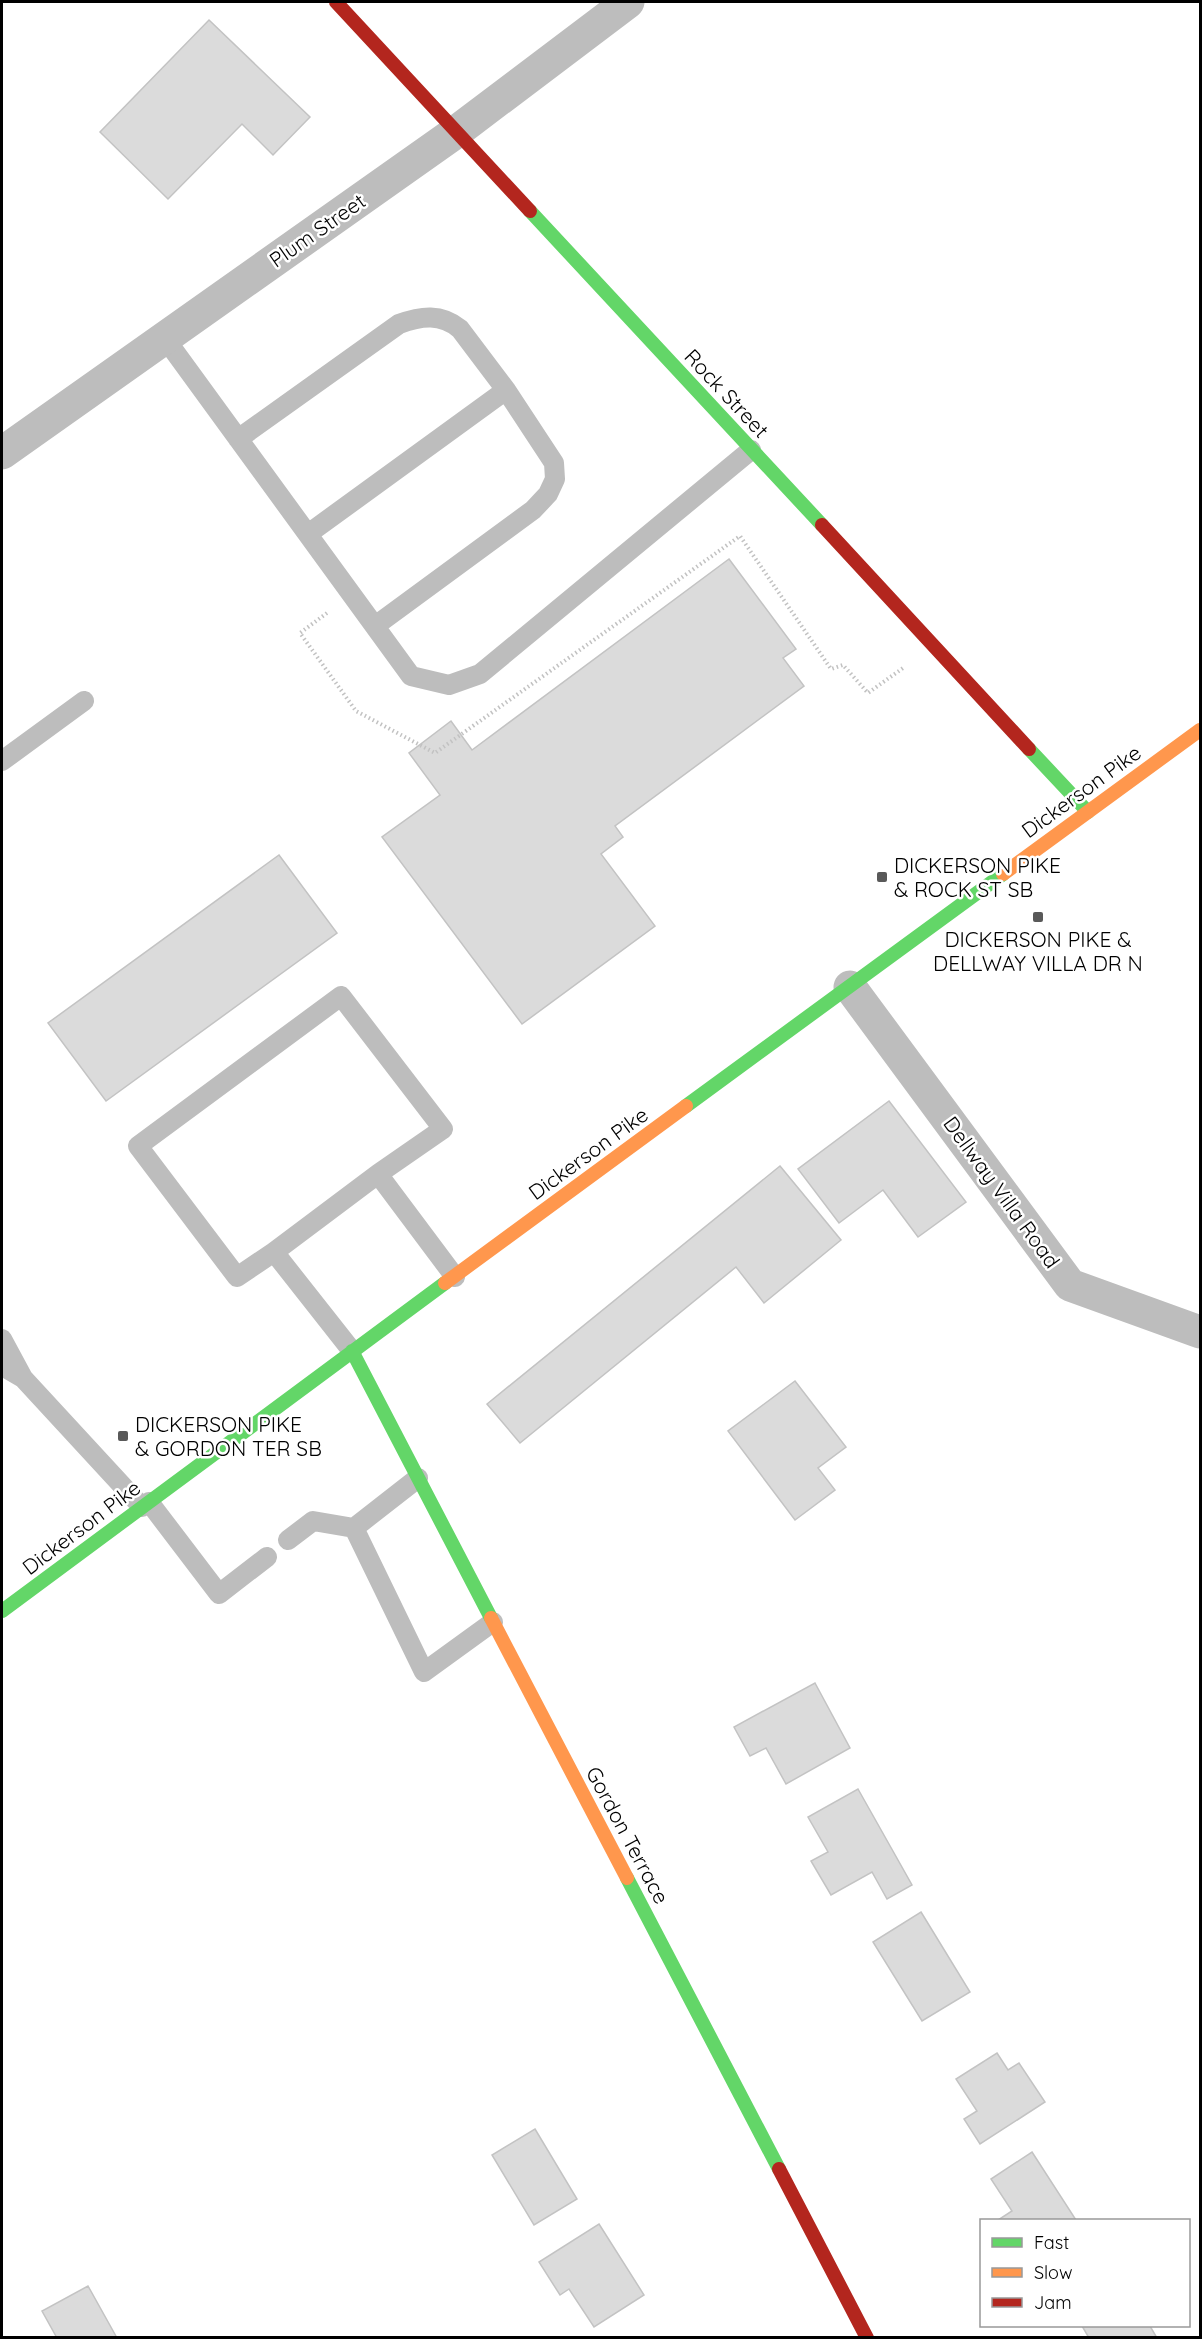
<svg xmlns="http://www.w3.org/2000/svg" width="1202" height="2339" viewBox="0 0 1202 2339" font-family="Quicksand,sans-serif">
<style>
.building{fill:#dbdbdb;stroke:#c3c3c3;stroke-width:1.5}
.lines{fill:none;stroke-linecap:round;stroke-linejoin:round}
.path{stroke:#c2c2c2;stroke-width:4;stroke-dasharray:1.5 3;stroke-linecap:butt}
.lane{stroke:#bdbdbd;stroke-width:20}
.street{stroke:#bdbdbd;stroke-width:33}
.fast{stroke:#63d668;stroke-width:14}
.slow{stroke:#ff974d;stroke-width:14}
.jam{stroke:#b3261e;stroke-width:14}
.poi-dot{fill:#595959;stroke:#fff;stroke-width:2}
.labels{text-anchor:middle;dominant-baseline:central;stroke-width:5;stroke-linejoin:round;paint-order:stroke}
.street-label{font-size:21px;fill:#000;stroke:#fff}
.poi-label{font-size:21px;fill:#000;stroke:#fff;text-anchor:start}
</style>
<rect width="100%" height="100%" fill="#fff"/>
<!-- building -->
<path class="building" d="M209,20l101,97 -37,38 -31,-31 -74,75 -68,-67z
M729,559l67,90 -13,9 21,28 -189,140 8,11 -22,17 54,72 -133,98 -140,-187 58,-42 -31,-42 42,-32 21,29z
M279,855l58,78 -231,168 -58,-78z
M889,1101l77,101 -48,35 -35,-47 -44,33 -41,-54z
M780,1166l61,74 -77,63 -28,-36 -216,176 -33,-39z
M795,1381l51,66 -28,21 17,22 -40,30 -67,-89z
M815,1683l35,65 -64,36 -20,-36 -16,8 -16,-29z
M858,1789l54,96 -25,14 -15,-27 -41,23 -20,-34 17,-9 -20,-35z
M921,1912l49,80 -48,29 -49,-79z
M997,2053l11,17 11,-7 26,39 -65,42 -16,-25 13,-8 -21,-32z
M535,2129l42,70 -43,26 -42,-70z
M1032,2152l44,68h-78l14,-9 -21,-32z
M599,2224l45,71 -50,32 -25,-38 -9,6 -21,-33z
M88,2286l29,52h-60l-15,-27z
M1082,2326h68l7,12h-68z"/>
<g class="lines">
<!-- path -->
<path class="path" d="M327,613l-27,20 56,78 79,42 305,-217 91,133 12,-4 25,28 35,-25"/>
<!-- lane -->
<path class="lane" d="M164,337l247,339 38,9 31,-11 271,-224
M238,439l161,-115c22,-8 42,-11 61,5l46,61 48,73 1,16 -7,15 -15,16 -158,116
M308,534l198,-144
M2,761l82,-60
M274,1252l-37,25 -99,-131 203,-150 102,133 -65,45
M2,1339l21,39
M352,1351l-78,-99 104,-78 77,103
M2,1366l21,12 119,129
M418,1478l-64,50 70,144 69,-50
M149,1502l70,92 48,-37
M288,1540l25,-19 41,7"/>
<!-- street -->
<path class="street" d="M2,453l454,-321 172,-130
M850,987l220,298 130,47"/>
<!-- fast -->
<path class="fast" d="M530,211l292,314
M1029,749l59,63
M686,1106l317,-232
M352,1351l139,267
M2,1611l443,-328
M627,1878l152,291"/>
<!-- slow -->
<path class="slow" d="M1003,874l197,-144
M445,1283l241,-177
M491,1618l136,260"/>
<!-- jam -->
<path class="jam" d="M336,2l194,209
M822,525l207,224
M779,2169l88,169"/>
</g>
<!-- markers -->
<g class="poi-dot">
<rect x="876" y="871" width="12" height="12" rx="3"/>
<rect x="1032" y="911" width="12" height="12" rx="3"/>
<rect x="117" y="1430" width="12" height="12" rx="3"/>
</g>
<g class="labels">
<!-- street labels -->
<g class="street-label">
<text transform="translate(317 230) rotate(-35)">Plum Street</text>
<text transform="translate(727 393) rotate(47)">Rock Street</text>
<text transform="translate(1081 791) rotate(-36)">Dickerson Pike</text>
<text transform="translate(588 1153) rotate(-36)">Dickerson Pike</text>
<text transform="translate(1002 1192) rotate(54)">Dellway Villa Road</text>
<text transform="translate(81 1527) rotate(-37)">Dickerson Pike</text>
<text transform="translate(628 1835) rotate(62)">Gordon Terrace</text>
</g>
<!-- poi labels -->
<g class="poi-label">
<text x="894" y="865">DICKERSON PIKE<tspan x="894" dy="24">&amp; ROCK ST SB</tspan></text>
<text x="1038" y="939" text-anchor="middle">DICKERSON PIKE &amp;<tspan x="1038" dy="24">DELLWAY VILLA DR N</tspan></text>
<text x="135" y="1424">DICKERSON PIKE<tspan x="135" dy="24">&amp; GORDON TER SB</tspan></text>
</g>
</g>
<!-- border -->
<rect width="1202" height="2339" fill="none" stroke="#000000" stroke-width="6"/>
<!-- legend -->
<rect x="980" y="2219" width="210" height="108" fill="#ffffff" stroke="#999999" stroke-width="1.5"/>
<rect x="992" y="2238" width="30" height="9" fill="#63d668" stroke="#999999" stroke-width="1.5"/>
<text x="1034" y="2249" font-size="18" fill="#000000">Fast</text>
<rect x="992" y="2268" width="30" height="9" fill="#ff974d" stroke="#999999" stroke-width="1.5"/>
<text x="1034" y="2279" font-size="18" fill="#000000">Slow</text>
<rect x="992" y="2298" width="30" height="9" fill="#b3261e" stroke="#999999" stroke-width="1.5"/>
<text x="1034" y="2309" font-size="18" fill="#000000">Jam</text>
</svg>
